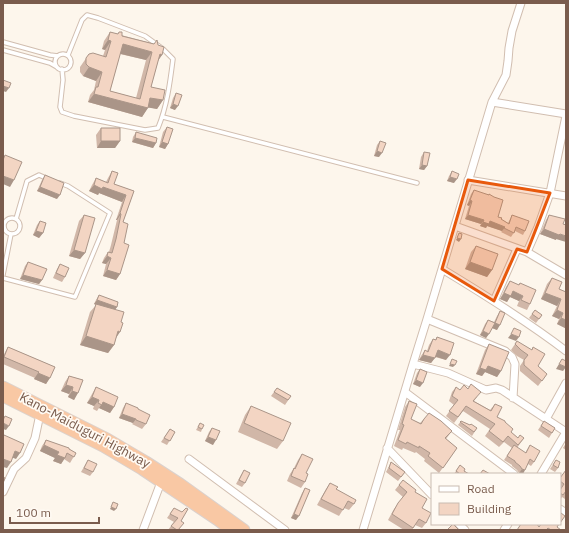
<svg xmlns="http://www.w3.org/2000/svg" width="569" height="533" viewBox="0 0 569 533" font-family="'IBM Plex Sans',sans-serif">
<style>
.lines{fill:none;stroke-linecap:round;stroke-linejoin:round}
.service-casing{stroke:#d1beb0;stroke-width:5.5}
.minor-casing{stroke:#d1beb0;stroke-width:9}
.trunk-casing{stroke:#dad1cd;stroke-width:13}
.service{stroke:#fff;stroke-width:3.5}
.minor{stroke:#fff;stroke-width:7}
.trunk{stroke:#f9c8a4;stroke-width:11}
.wall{fill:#d1b7a8;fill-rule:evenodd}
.shaded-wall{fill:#aa9588}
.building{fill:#f3d5c3;stroke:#aa9588;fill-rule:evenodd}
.marked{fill:#e8590c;fill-opacity:0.2;stroke:#e8590c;stroke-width:3;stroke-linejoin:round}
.labels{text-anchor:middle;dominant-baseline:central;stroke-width:3.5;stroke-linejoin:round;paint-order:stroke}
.street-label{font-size:13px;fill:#7a5c4d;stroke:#fffaf3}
</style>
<rect width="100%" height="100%" fill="#fdf6ec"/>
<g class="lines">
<defs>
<path id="service" d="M3,42l47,13 8,1
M3,50l47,13 7,4
M55 62a8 8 0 1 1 16 0a8 8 0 1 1-16 0Z
M62,69l1,11 -3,27 2,5 12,4 71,14 13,-2c9,-22 12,-45 15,-69l-10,-10 -18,-13 -47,-18 -11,-3 -5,5 -14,35
M163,117l254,66
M4 226a8 8 0 1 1 16 0a8 8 0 1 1-16 0Z
M16,219l11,-38 12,-6 7,3
M3,275l8,-41
M3,278l72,19 35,-84 -42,-27 -8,-3"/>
<path id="minor" d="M492,102l74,12
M468,180l98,16
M455,226l72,26 39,23
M527,252l11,-25 12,-34 16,-77
M442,269c43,26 85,52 124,82
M494,301l23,-52
M427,319l78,32 7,6 3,7 -2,34
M413,364l35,9 38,17 10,-2 6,2 64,42
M405,392l109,82
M546,419l20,-36
M387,448l45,47
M189,459l96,71
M541,474l25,-42
M3,492l11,-23 12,-11 9,-20 5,-24
M560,509l6,4
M459,524l6,6
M143,530l18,-48
M363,530l50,-166 14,-45 65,-217 14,-27 2,-14 1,-13 3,-17 9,-28
M504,530l4,-6"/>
<path id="trunk" d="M3,387l104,52 39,23 34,22 64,46
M3,396l100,50 39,23 76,51 13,10"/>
</defs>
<!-- service casing -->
<use href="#service" class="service-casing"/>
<!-- minor casing -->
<use href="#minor" class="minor-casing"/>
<!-- trunk casing -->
<use href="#trunk" class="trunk-casing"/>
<!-- service -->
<use href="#service" class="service"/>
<!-- minor -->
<use href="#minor" class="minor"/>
<!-- trunk -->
<use href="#trunk" class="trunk"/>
</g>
<!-- wall -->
<path class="wall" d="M110,32l48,13 4,10 -4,6 -7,26 12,13 -6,9 -9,-2 -6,10 -54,-15 2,-7 4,-5 2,-9 -13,-5 -3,-4v-5l9,-13 14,2 2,-6 -3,-1 2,-8zM120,54l26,6 -10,38 -26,-7z
M176,93l-1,17 -5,-2 3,-10z
M167,127l1,17 -3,5 -6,-2 4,-15z
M101,128l19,13 -5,7h-18l-1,-13z
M136,132l20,11 -3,5 -21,-6 1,-5z
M380,141l-1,16 -5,-1 3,-11z
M424,152l3,14 -3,4 -5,-1 2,-12z
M112,171l2,13 20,7 -11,31 1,21 -4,31 -4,6 -13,-4 3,-12 -4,-1 2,-5 4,-6h1l2,-7 6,-25h-1l6,-18 -23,-9 -1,2 -9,-4 3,-6 4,-7 10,4 2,-4z
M452,171l2,12 -7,-2 2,-5z
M45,175l12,24 -20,-8 5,-11z
M474,190l24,27 3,2 7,4 4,-8 13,16 -2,4 -8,-4 -4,6 -10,-5 1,-1 -15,-5 -1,2 -6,-2 1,-2 -16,-5 4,-13 -2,-1 4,-11z
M84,215l1,38 -5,6 -11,-3 10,-35z
M549,215l14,9 -7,16 -16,-6 6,-14z
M40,221l3,12 -4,5 -6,-3 4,-10z
M476,246l16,24 -5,7 -22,-8 6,-17z
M28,262l14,18 -3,4 -19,-5 5,-13z
M60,264l5,13 -3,5 -9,-4 4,-9z
M552,278l7,11 7,3v34l-1,2 -8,-4 2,-5 -7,-3 5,-10 -16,-7 6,-15z
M510,281l9,4 1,-2 10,21 -3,6 -10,-4 2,-5 -9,-4 -3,5 -7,-3 6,-12z
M99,295l18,12 -2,3 1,29 -2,6 -6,8 -28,-8 10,-33 6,-7 -2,-1 2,-4z
M535,310l7,5 -6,8 -7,-5z
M500,311l-3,19 -5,-2 -6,10 -6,-3 5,-11 3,-4 6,2 3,-6z
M437,337l9,23 -11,-3 -4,6 -12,-3 2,-4 4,-6 2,1 2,-6 4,-6 2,1z
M517,341l21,25 9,8 -9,12 -18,-15v-5l4,-6 -7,-4 -6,-6z
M489,344l12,27 -4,6 -12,-5 -3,4 -6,-2 9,-24z
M8,347l47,20 -9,17 -12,-5 1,-1 -32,-14v-8z
M420,369v18l-7,-3 4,-11z
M69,376l14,4 -9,20 -6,-3 1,-3 -8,-3 4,-9z
M96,387l18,20 -4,6 -11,-5 -2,3 -4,-2 1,-3 -7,-3 5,-9z
M456,387l4,3 17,7 -3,4 16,9 5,-6 2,13 8,5 6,10 7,6h6l-7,10 8,5 5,-8 4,17 -3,4 -3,-2 -9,9 -2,-3 -5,-4v-1l-8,-5 8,-12 -8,-6 -5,5 -14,-11 5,-7 -27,-18 -9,12 -8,-7 8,-11 -5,-4 3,-9z
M277,388l14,8 -6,9 -14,-9z
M409,401l2,18 9,4 4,-4 28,12 -6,8 11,9 -18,25 -15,-12 1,-2 -9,-7 -1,1 -12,-5 -1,2 -8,-4 6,-16h-2l7,-23z
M126,403l12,6 8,15 -4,5 -10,-5 1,-1 -14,-5 4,-10z
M251,406l32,35 -6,8 -39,-17 7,-17z
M461,421l16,7 -5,8 -14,-11z
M544,421l11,7 -6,10 -11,-8z
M200,423l2,6 -1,3 -5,-2z
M212,428l1,17 -8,-4 4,-9z
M170,429l5,3 -8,13 -6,-3z
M46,440l23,9 7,4 -6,10 -6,-4 -3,5 -8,-3 2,-3 -15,-7 2,-5z
M566,443v7l-3,-2z
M302,454l3,28 -4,6 -14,-7 3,-7 4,-6 4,-8z
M88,460l5,12 -3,4 -9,-4z
M556,460l2,8 -3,4 -5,-3z
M391,462l14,10 -7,9 -12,-9z
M460,465l4,6 5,3h-15z
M244,470l1,13 -3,4 -6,-3 5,-9z
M566,470v27l-1,2 -3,-2 -2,3v-22z
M330,483l6,6 18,15 -5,6 -5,-2 -5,8 -22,-11 9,-16z
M399,485l16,7 7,16 4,15 -4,5 -7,-3 -3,5h-8l-16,-10 6,-11 9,-12 -8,-7z
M305,488l-9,32 -5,-2 11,-25z
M174,508l7,13 -2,9h-11l6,-8 -7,-4z"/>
<!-- shaded-wall -->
<path class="shaded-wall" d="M108,40l3,1 -6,9 -3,-1z
M123,44l29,8 -6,8 -29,-7z
M160,54l2,1 -6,8z
M89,67l13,5 -6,9 -13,-5z
M3,86l6,2 -3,4 -3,-1z
M94,94l54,14 -6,9 -54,-15z
M150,98l13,2 -6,9 -12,-2z
M173,104l5,2 -3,4 -5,-2z
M135,138l21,5 -3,5 -21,-6z
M101,141h19l-5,7h-18z
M162,142l6,2 -3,5 -6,-2z
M377,151l5,2 -3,4 -5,-1z
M422,165l5,1 -3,4 -5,-1z
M3,176l11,4 -4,7 -7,-3z
M450,177l7,2 -3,4 -7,-2z
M94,185l9,2 23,8 -4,7 -23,-9 -1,2 -9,-4z
M40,187l20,8 -3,4 -20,-8z
M470,200l2,1 -3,5 -2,-1z
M120,213l1,1 -4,6h-1z
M468,215l16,5 -3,4 -16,-5z
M490,221l15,6 -3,4 -15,-5 -1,2 -6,-2 3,-4z
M544,229l22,7v6l-10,-3v1l-16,-6z
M36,231l7,2 -4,5 -6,-3z
M457,238l4,1 -2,3 -3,-2z
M74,250l11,3 -5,6 -11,-3z
M107,256l4,2 -5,6 -4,-1z
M470,262l22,8 -5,7 -22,-8z
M107,270l13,4 -4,6 -13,-4z
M23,275l19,5 -3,4 -19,-5z
M513,291l10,5 -4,5 -9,-4 -3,5 -7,-3 4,-6z
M545,293l16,6 -4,7 -16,-7z
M97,300l20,7 -3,4 -20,-7z
M557,310l6,3 -4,6 -7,-3z
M561,318l5,2v6l-1,2 -8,-4z
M495,323l5,2 -3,5 -5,-2z
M118,331l2,1 -6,9z
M483,331l6,3 -3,4 -6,-3z
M511,334l8,3 -3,4 -8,-3z
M86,336l28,9 -6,8 -28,-8z
M438,350l12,5 -4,5 -12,-4z
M423,355l12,3 -4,5 -12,-3z
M450,364l5,1 -2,2 -4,-1z
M559,364l7,3 -3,4 -7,-2z
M488,366l13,5 -4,6 -12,-5 -3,4 -6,-2 4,-6z
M38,373l12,5 -4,6 -12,-5z
M416,380l7,3 -3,4 -7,-3z
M66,385l7,2 -4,7 -8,-3z
M72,391l6,2 -4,7 -6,-3z
M92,397l7,3 -5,6 -7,-3z
M103,402l11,5 -4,6 -11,-5z
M122,414l14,5 -3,4 -14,-5z
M3,423l6,3 -3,4 -3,-1z
M208,437l8,3 -3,5 -8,-4z
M44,445l15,7 -4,6 -15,-7z
M15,451l5,2 -4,6 -5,-2z
M57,455l8,3 -4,6 -8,-3z
M3,459l8,3 -4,6 -4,-1z
M522,469l3,1 -2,4 -4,-1z
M111,507l5,2 -2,2 -4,-2z
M294,514l5,2 -3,4 -5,-2z"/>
<!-- building -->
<path class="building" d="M110,32l8,2 1,-2h3v4l32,8 3,-4 1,5 6,2 -2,8 -2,-1 -9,33 14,3 -2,10 -13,-2 -2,10 -54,-14 2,-7h2l4,-15 -13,-5 -3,-3v-6l3,-4 4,-1 13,4 5,-16 -3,-1zM123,44l29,8 -12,47 -30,-8z
M3,80l8,3 -2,5 -6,-2z
M176,93l6,2 -4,11 -5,-2z
M167,127l6,2 -5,15 -6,-2z
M101,128h19v13h-19z
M136,132l21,6 -1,5 -21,-5z
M380,141l6,2 -4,10 -5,-2z
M424,152l6,1 -3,13 -5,-1z
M5,155l17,7 -8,18 -11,-4v-16z
M112,171l6,2 -4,11 20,7 -11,31 5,2 -4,19 5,2 -9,29 -13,-4 4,-12 -4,-2 1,-4 4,1 4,-14 5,-25 -1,-1 6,-18 -23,-8 -1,2 -8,-4 2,-7 12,5z
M452,171l7,3 -2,5 -7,-2z
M45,175l19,8 -4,12 -20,-8z
M474,190l15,5v-1l5,3 9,3 -5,17 4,1 -1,1 8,5 3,-9 17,6 -4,10 -9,-4 -2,6 -10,-5 1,-1 -15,-6 -1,3 -6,-2 1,-2 -16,-5 4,-14 -2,-1z
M84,215l11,3 -10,35 -11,-3z
M549,215l16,4 -2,5 3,1v11l-6,-2 -1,1 -15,-6z
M40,221l6,2 -3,10 -7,-2z
M459,233l3,1 -1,5 -4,-1z
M476,246l22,8 -6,16 -22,-8z
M28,262l19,7 -5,11 -19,-5z
M60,264l9,4 -4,9 -9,-4z
M552,278l10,4 -3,7 7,3v28l-5,-2 2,-5 -6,-3 4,-11 -16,-6z
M510,281l9,4 1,-2 16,7 -6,14 -9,-4 2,-4 -10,-5 -2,5 -7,-3z
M99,295l19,7 -1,5 -20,-7z
M96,304l28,8 -3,10 2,1 -3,9 -2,-1 -4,14 -28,-9z
M535,310l7,5 -3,4 -7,-5z
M500,311l5,2 -5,12 -5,-2z
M488,320l7,3 -6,11 -6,-3z
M514,328l7,3 -2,6 -8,-3z
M437,337l17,6 -4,12 -12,-5 -3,8 -12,-3 2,-5 3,2 5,-13 3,1z
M517,341l15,9 1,-3 12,7 -7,12 9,8 -5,7 -18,-16v-5l4,-5 -7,-5 -6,-6z
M489,344l20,8 -8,19 -13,-5 -2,4 -6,-2z
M8,347l47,20 -5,11 -12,-5 1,-1 -35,-15z
M452,359l5,2 -2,4 -5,-1z
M562,359l4,2v6l-7,-3z
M420,369l7,3 -4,11 -7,-3z
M69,376l14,4 -5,13 -6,-2 1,-4 -7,-2z
M471,384l10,8 -8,9 18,10 4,-7 7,3 -5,10 8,4v1l8,7 -2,3 7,6 2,-3 4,3 -6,7 -10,-9 -5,6 -14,-11 6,-7 -29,-18 -8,11 -9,-6 9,-11 -6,-4 4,-9 4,3 4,-5 4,4z
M96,387l22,10 -4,10 -11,-5 -1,3 -4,-2 1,-3 -7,-3z
M277,388l14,8 -3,4 -14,-8z
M409,401l8,3 -6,15 10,5 3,-5 5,-6 12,8 11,10 -7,7 12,10 -14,20 -15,-12 2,-3 -11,-7v2l-12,-6 -1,2 -8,-4 6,-15 -2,-1z
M126,403l12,5v1l12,6 -4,9 -10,-4v-1l-14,-5z
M251,406l40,17 -8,18 -39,-18z
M5,416l7,3 -3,7 -6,-3v-3z
M461,421l9,4 1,-1 6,4 -3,4 -14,-10z
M544,421l11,7 -3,5 -11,-7z
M200,423l4,2 -2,4 -4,-2z
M212,428l8,3 -4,9 -8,-3z
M170,429l5,3 -5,9 -6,-3z
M4,435l20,9 -4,9 -5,-2 -4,11 -8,-3v-21z
M46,440l23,8v1l7,4 -2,4 -7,-4 -2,5 -8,-3 2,-3 -15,-7z
M514,445l12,8 4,-8 10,6 -6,11 -4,-3 -5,11 -3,-1 -2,-3 -5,-4v-1l-8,-5z
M302,454l11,5 -7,14 2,1 -3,8 -14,-6 3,-8 1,1z
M88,460l9,4 -4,8 -9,-4z
M556,460l4,2 -2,6 -5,-3z
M391,462l14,10 -4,5 -12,-9z
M460,465l5,4 -1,2 5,3h-9l-4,-3z
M244,470l6,3 -5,10 -6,-3z
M483,470l7,4h-10z
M566,470v21l-3,4 -3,-2v-3l4,-6 -4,-3v-3z
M3,477l2,1 -2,5z
M403,480l13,10 -1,2 12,7 -5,9 9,5 -5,10 -7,-4 -6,9 -21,-14 6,-11 9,-11 -8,-7z
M330,483l8,4 -2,2 20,11 -2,4 -6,-3 -5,9 -22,-11z
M305,488l5,2 -11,26 -5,-2z
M113,502l5,2 -2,5 -5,-2z
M174,508l8,4 4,-4 2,1 -7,12 3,2 -6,7h-1l-6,-4 7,-8 -8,-4z
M561,513l4,3 -5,7v-8z
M453,524l6,6h-9l-2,-1z
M521,524h16l2,3 2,-3h18l-2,3 4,3h-10l-3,-2 -2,2h-29z"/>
<!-- marked area -->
<path class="marked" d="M468,180l82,13 -23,59 -10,-3 -23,52 -52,-32z"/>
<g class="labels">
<!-- street labels -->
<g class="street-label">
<text transform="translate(85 430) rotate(28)">Kano-Maiduguri Highway</text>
</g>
</g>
<!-- border -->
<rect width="569" height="533" fill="none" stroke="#7a5c4d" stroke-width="8"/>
<!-- legend -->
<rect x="431" y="473" width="130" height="52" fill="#fffaf3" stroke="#cabbb1"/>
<rect x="439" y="486" width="20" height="6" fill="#ffffff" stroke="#cabbb1"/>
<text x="467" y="493" font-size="12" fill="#7a5c4d">Road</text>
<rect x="439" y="503" width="20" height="12" fill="#f3d5c3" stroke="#cabbb1"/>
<text x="467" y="513" font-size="12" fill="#7a5c4d">Building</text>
<!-- scale -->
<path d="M10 517v6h89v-6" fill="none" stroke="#7a5c4d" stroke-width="2"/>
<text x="16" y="517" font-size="12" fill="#7a5c4d" stroke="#fffaf3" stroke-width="3" paint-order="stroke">100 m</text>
</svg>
